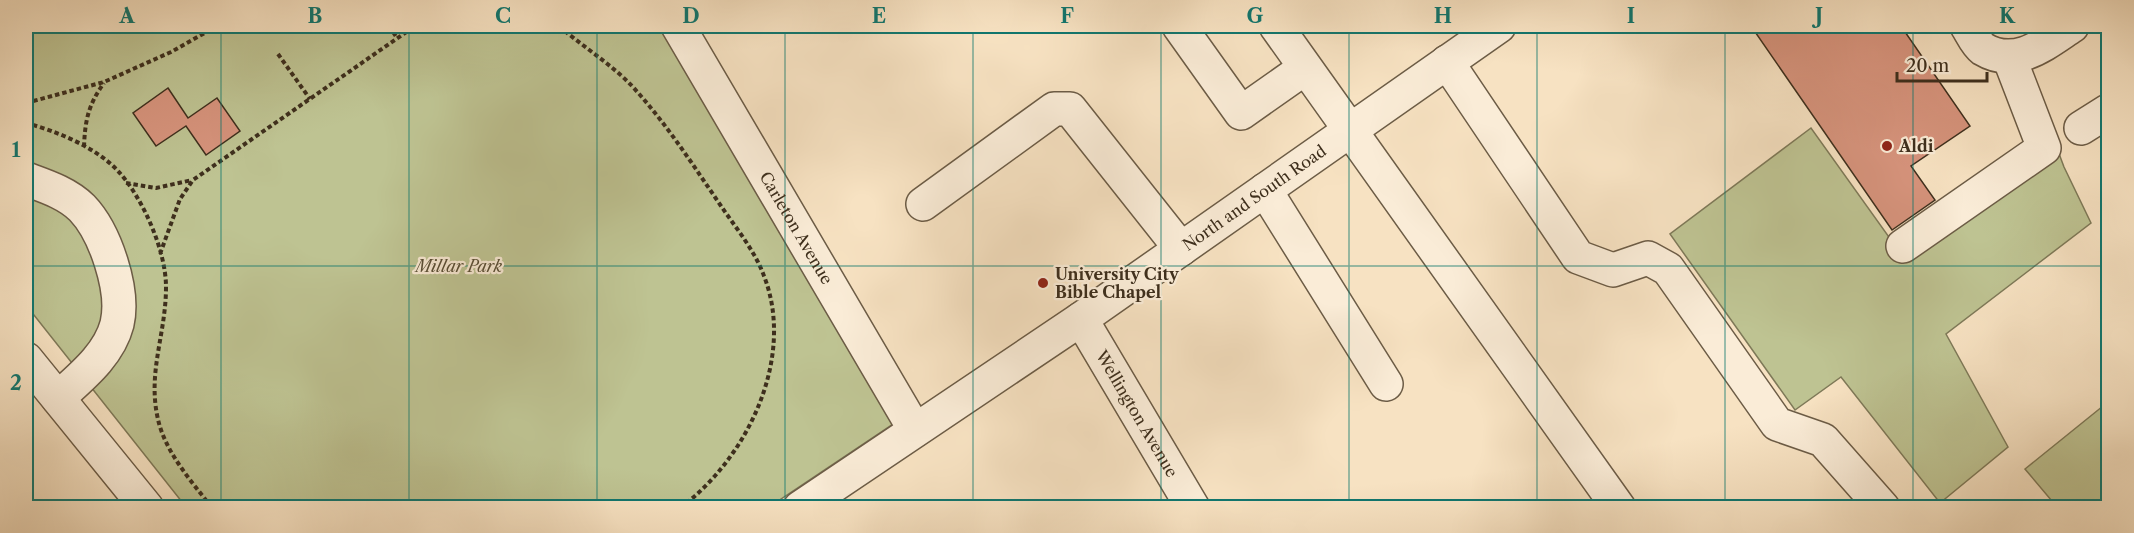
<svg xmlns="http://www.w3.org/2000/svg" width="2134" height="533" viewBox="0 0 2134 533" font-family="'Libre Caslon Text',serif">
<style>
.green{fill:#bec392;stroke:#7e7958;stroke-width:1.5}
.building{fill:#d6937c;stroke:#3e2f1d;stroke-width:1.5}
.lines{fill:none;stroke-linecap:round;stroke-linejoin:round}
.minor-casing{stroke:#6c5c46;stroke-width:36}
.path{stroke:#3e2f1d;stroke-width:4;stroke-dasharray:4.5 3;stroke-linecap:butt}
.minor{stroke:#faecd7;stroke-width:33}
.grid{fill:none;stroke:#0f766e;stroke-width:1.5;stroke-opacity:0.55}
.poi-dot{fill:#8f2418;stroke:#faecd7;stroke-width:2}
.labels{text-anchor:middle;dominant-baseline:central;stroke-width:4.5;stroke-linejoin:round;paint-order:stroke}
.poi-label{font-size:16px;font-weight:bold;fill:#3e2f1d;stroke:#faecd7;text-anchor:start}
.street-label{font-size:16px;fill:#3e2f1d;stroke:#faecd7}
.park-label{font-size:16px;font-style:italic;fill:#584d34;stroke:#faecd7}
.neatline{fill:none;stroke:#0f766e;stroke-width:2}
.grid-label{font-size:20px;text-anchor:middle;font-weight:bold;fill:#0f766e}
</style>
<rect width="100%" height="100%" fill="#f7e2c2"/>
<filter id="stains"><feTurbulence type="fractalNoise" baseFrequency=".00333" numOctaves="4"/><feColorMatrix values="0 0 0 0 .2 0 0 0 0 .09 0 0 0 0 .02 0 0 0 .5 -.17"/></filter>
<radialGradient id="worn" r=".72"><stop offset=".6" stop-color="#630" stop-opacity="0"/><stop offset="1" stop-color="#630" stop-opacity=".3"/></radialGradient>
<!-- green -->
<path class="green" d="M26,26h633l234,398 -124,83h-583l-160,-202z
M2049,127l15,40 27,56 -145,111 62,113 -68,56 -99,-126 -46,33 -125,-176 141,-106 80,112z
M2108,402v105h-51l-32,-38z"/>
<!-- building -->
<path class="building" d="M1751,26h150l69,100 -59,40 24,34 -43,30z
M168,88l20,30 29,-20 23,33 -34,24 -20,-29 -30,20 -23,-33z"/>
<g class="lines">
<defs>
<g id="minor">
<path id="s1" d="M678,26l237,404"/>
<path d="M1179,26l62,87 64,-45"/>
<path d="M1276,26l343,482"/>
<path d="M1967,26c4,6 9,18 16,23 33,20 63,-6 89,-23"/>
<path d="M1447,62l131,195 35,13 35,-12 20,11 109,155 46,16 60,68"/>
<path d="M2081,128l27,-17"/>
<path d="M26,179c19,7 41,14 56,29 23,24 43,82 35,116 -8,31 -36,53 -59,74"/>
<path d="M1265,190l121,194"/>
<path d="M923,204l131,-95h16l111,140"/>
<path d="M1903,246l141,-98 -35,-91"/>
<path id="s2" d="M1081,319l112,189"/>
<path d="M26,359l121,149"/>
<path id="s3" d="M800,508l281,-189 418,-293"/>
</g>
</defs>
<!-- minor casing -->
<use href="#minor" class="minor-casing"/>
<!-- path -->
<path class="path" d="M389,26l8,12
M559,26c23,20 52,38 73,60 34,37 61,79 89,120 15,22 34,45 43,70 32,82 -17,183 -84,232
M278,54l32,45
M26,103l78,-21 67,-30 46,-26
M26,123c30,8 70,24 92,48 25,27 48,80 48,116 0,50 -21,89 -6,140 10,31 33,56 52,81
M84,147c1,-26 4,-42 20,-64
M126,183l30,5 36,-8
M160,254l20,-55 13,-19 222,-154"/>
<!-- minor -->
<use href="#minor" class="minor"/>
</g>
<!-- grid -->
<path class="grid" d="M221,26v482M409,26v482M597,26v482M785,26v482M973,26v482M1161,26v482M1349,26v482M1537,26v482M1725,26v482M1913,26v482M26,266h2082"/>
<!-- markers -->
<g class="poi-dot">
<circle cx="1887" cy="146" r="6"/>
<circle cx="1043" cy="283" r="6"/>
</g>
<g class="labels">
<!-- poi labels -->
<g class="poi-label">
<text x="1899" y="146">Aldi</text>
<text x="1055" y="274">University City<tspan x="1055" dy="18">Bible Chapel</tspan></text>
</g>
<!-- street labels -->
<g class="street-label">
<text stroke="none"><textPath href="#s3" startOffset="550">North and South Road</textPath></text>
<text stroke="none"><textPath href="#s1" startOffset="234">Carleton Avenue</textPath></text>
<text stroke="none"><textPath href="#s2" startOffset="110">Wellington Avenue</textPath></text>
</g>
<!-- park labels -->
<g class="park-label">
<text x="459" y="266">Millar Park</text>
</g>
</g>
<!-- margin -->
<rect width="2134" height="533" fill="none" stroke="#f7e2c2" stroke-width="66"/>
<!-- scale -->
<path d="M1897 72v9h90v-9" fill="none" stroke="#3e2f1d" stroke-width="3"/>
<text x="1906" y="72" font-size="18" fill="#3e2f1d" stroke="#faecd7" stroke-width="4.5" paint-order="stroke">20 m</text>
<rect x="33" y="33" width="2068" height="467" class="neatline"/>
<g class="grid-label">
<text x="127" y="23">A</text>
<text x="315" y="23">B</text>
<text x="503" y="23">C</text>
<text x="691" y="23">D</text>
<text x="879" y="23">E</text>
<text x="1067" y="23">F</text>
<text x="1255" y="23">G</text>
<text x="1443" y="23">H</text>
<text x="1631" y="23">I</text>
<text x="1819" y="23">J</text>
<text x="2007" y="23">K</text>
<text x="16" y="157">1</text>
<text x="16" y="390">2</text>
</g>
<rect width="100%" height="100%" filter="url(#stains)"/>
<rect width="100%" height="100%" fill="url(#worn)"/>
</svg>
